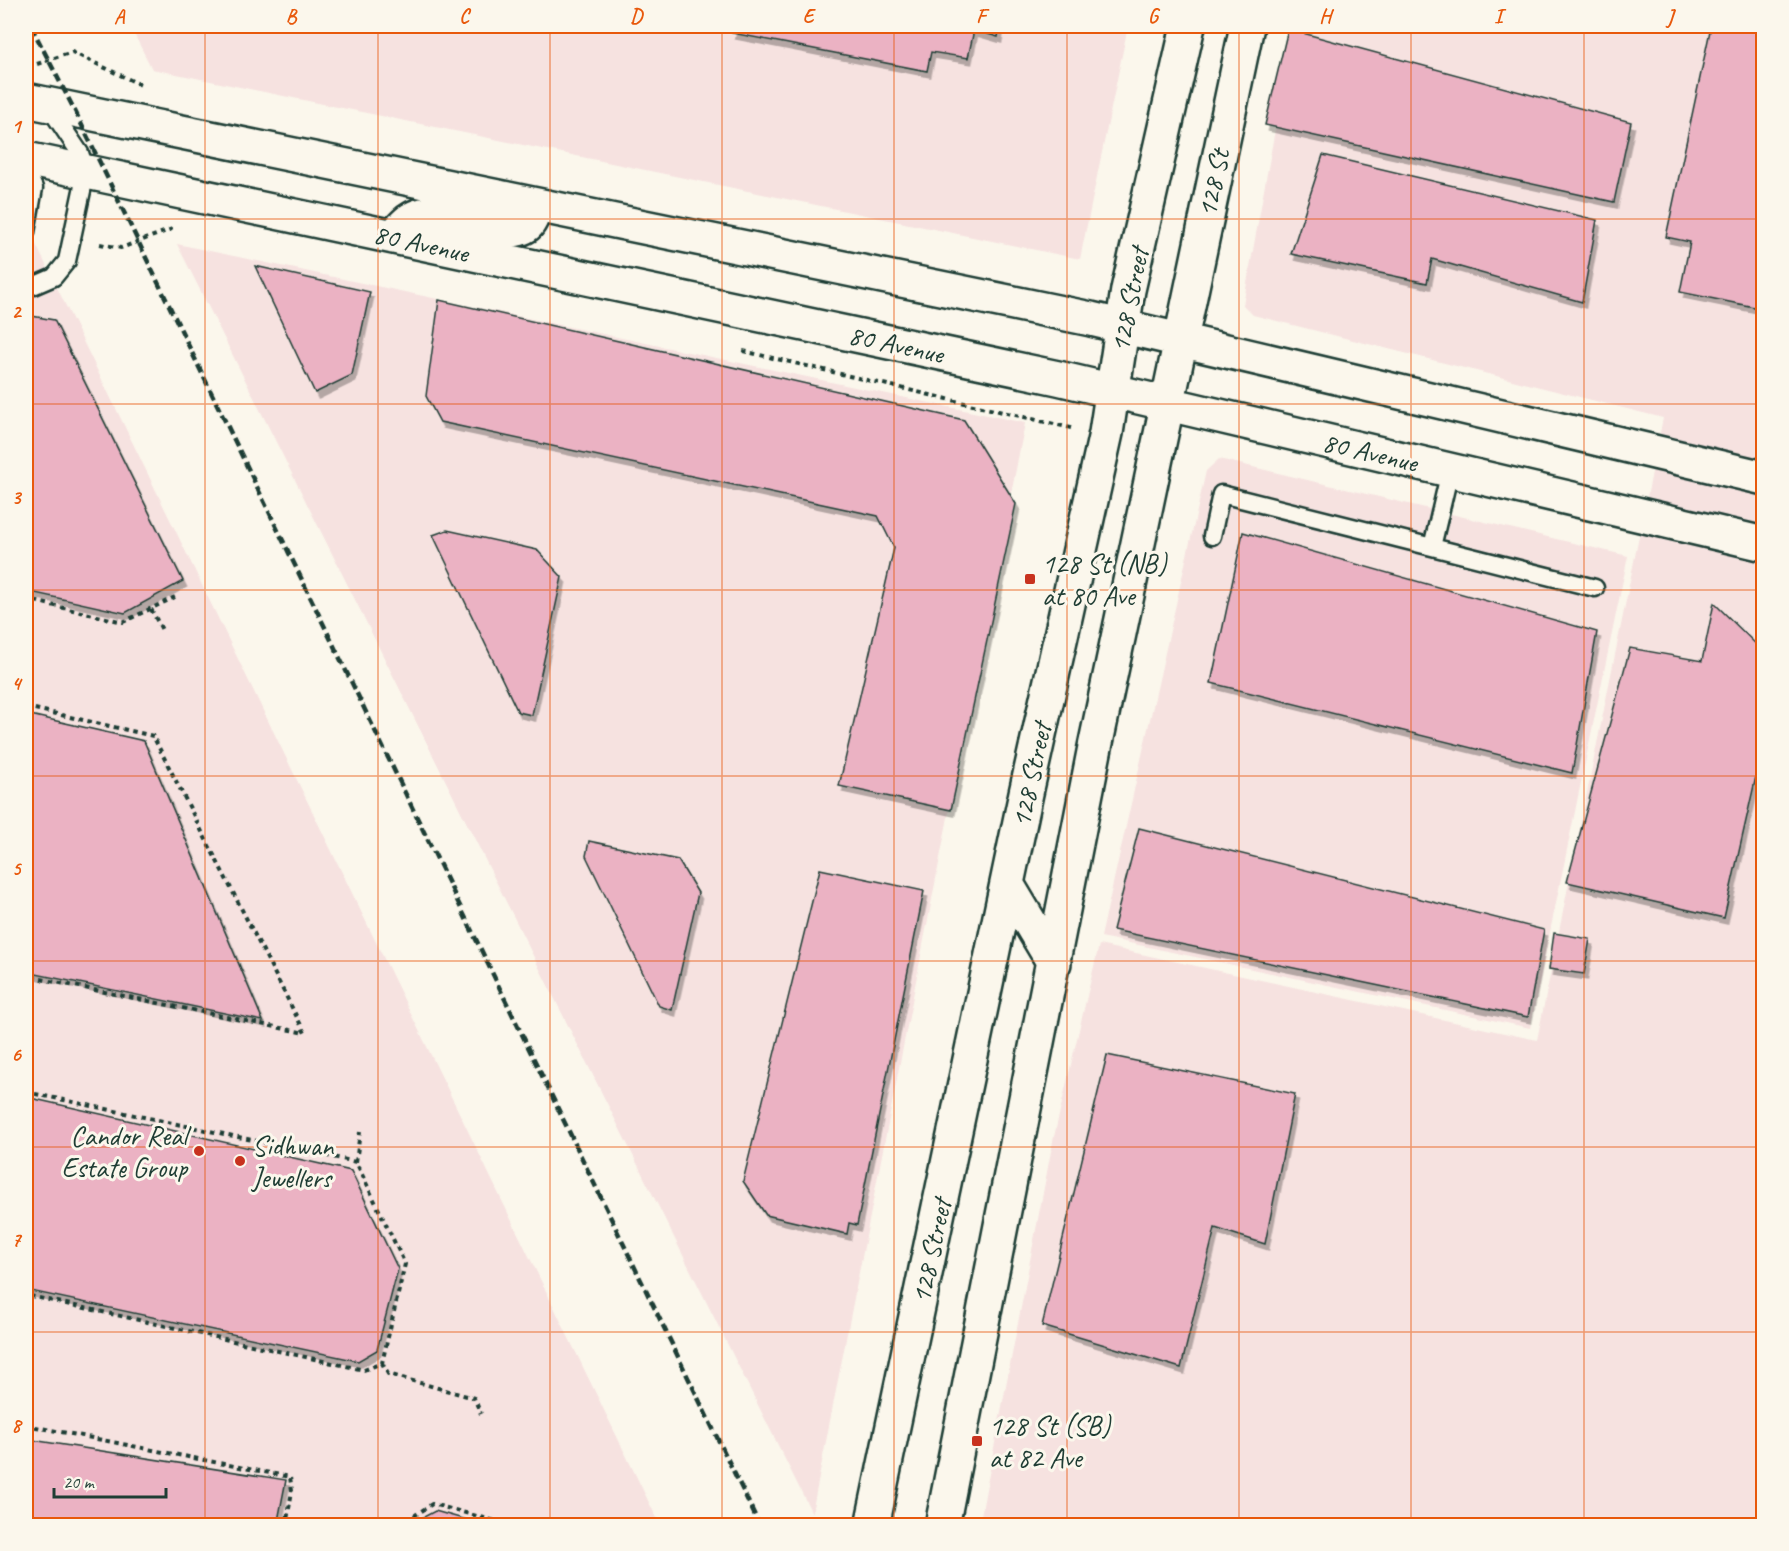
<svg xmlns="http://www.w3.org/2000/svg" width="1789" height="1551" viewBox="0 0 1789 1551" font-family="Caveat,sans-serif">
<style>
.built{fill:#f6e2e0}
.building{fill:#ebb2c3;stroke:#1f3d34;stroke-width:1.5;filter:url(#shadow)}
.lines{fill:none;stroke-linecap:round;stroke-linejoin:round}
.service-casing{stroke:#1f3d34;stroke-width:21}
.secondary-casing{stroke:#1f3d34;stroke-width:38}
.path{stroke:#1f3d34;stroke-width:4;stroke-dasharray:4.5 4.5;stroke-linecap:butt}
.service{stroke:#fbf7ec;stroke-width:16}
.secondary{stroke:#fbf7ec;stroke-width:33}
.rail{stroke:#1f3d34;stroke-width:4.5;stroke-dasharray:9 4.5;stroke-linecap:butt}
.grid{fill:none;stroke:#e8590c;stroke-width:1.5;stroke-opacity:0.55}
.poi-dot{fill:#c8321e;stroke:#fbf7ec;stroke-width:2}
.labels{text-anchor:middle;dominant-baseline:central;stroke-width:6;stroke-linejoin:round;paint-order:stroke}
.street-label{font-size:28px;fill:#1f3d34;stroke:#fbf7ec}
.poi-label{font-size:28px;fill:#1f3d34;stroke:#fbf7ec;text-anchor:start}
.neatline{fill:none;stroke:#e8590c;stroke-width:2}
.grid-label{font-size:20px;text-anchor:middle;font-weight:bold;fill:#e8590c}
</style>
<defs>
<filter id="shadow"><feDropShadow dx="3.5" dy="6" stdDeviation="0" flood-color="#0004"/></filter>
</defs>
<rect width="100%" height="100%" fill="#fbf7ec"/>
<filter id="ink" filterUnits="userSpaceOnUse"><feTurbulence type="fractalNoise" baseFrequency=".0167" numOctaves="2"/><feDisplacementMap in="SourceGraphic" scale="12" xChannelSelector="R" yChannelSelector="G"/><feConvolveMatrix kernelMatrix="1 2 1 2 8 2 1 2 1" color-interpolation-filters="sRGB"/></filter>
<g filter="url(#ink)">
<!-- built -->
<path class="built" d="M130,26h998l-48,233 -928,-190z
M1294,26h469v1499l-784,1 74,-385 46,-196 438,95 126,-622 -410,-103 -10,-10z
M26,224l634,1301h-634z
M177,244l848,179 -213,1090z
M1219,459l409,97 -98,472 -429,-91 105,-466z"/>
<!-- building -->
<path class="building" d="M734,26h266l-2,11 -24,-7 -6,28 -37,-6 -4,19 -195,-38z
M1711,26h53v283l-84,-17 10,-50 -24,-5z
M1288,29l343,93 -17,80 -349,-77z
M1323,155l274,65 -15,82 -150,-43 -5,24 -136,-29z
M255,266l115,26 -18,83 -37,18z
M439,300l525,120 52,84 -65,306 -112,-24 55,-238 -16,-32 -438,-94 -14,-26z
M26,315l28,5 129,261 -58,32 -99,-22z
M447,530l90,20 25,27 -30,138 -14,-3 -85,-177z
M1243,532l354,100 -25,141 -361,-90z
M1714,603l50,49v89l-40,177 -157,-36 63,-234 72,13z
M26,714l118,27 119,280 -237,-49z
M1139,828l405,102 -16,87 -415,-87z
M589,841l89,19 20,33 -26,117 -13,-4 -73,-150z
M820,869l104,22 -67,334 -8,-2 -2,11 -81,-19 -23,-34z
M1554,933l36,6 -6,35 -35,-5z
M1107,1055l188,39 -30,150 -50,-16 -34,140 -139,-42z
M26,1097l325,74 47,98 -21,81 -19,11 -332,-71z
M26,1439l260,41 -9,46h-251z
M435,1511l53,15h-81z"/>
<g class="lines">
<defs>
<path id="service" d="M26,170l8,18 -8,44
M26,284l7,2 21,-9 13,-16 19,-89 -6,-19 -31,-46
M1450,471l-18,76 163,41
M1212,536l9,-42 211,53"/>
<path id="secondary" d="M26,100l1065,219 673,159
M26,159l1032,219 706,166
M393,237c9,-9 16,-20 29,-22 24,-5 88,28 106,9 4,-5 6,-12 8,-17
M1008,886l46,77
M872,1526l154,-733 80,-360 22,-143 60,-264
M942,1526l152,-774 153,-726"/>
</defs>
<!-- service casing -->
<use href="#service" class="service-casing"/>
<!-- secondary casing -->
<use href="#secondary" class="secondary-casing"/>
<!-- path -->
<path class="path" d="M37,64l35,-12 69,33
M100,244l21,4 51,-19
M743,351l328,77
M26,599l97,23 52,-25
M151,609l11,21
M26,707l127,29 152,297 -279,-57
M26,1092l330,70 49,102 -23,99 -18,7 -338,-75
M356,1162l4,-30
M382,1363l6,11 86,24 7,16
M26,1425l264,52 2,14 -6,35
M399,1526l33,-22 82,22"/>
<!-- service -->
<use href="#service" class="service"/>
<!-- secondary -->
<use href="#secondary" class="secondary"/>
<!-- rail -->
<path class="rail" d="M31,26l44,85 685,1415"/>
</g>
</g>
<!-- grid -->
<path class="grid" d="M205,26v1500M378,26v1500M550,26v1500M722,26v1500M894,26v1500M1067,26v1500M1239,26v1500M1411,26v1500M1584,26v1500M26,219h1738M26,404h1738M26,590h1738M26,776h1738M26,961h1738M26,1147h1738M26,1332h1738"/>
<!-- markers -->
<g class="poi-dot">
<rect x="1024" y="573" width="12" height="12" rx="3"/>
<circle cx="199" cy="1151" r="6"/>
<circle cx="240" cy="1161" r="6"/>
<rect x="971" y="1435" width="12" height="12" rx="3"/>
</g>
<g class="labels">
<!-- street labels -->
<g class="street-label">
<text transform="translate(1213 183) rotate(-78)">128 St</text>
<text transform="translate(421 243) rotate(12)">80 Avenue</text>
<text transform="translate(1129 300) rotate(-79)">128 Street</text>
<text transform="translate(896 344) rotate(12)">80 Avenue</text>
<text transform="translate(1370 452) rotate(13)">80 Avenue</text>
<text transform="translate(1031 775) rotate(-78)">128 Street</text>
<text transform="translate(931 1251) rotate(-78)">128 Street</text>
</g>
<!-- poi labels -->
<g class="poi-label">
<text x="1042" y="563">128 St (NB)<tspan x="1042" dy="32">at 80 Ave</tspan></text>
<text x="187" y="1135" text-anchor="end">Candor Real<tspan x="187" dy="32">Estate Group</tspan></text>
<text x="252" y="1145">Sidhwan<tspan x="252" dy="32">Jewellers</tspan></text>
<text x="989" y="1425">128 St (SB)<tspan x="989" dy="32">at 82 Ave</tspan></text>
</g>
</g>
<!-- margin -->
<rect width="1789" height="1551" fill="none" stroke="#fbf7ec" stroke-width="66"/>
<!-- scale -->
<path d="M54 1488v9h112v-9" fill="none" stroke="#1f3d34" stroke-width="3"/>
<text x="63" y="1488" font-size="18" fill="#1f3d34" stroke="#fbf7ec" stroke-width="4.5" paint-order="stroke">20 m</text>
<rect x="33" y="33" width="1723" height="1485" class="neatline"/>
<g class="grid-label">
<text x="119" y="23">A</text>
<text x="291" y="23">B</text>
<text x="464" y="23">C</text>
<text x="636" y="23">D</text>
<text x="808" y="23">E</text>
<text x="981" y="23">F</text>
<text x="1153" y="23">G</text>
<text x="1325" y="23">H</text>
<text x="1498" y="23">I</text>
<text x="1670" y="23">J</text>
<text x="16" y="133">1</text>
<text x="16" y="318">2</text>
<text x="16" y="504">3</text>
<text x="16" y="690">4</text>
<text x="16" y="875">5</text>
<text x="16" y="1061">6</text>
<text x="16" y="1246">7</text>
<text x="16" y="1432">8</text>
</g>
</svg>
